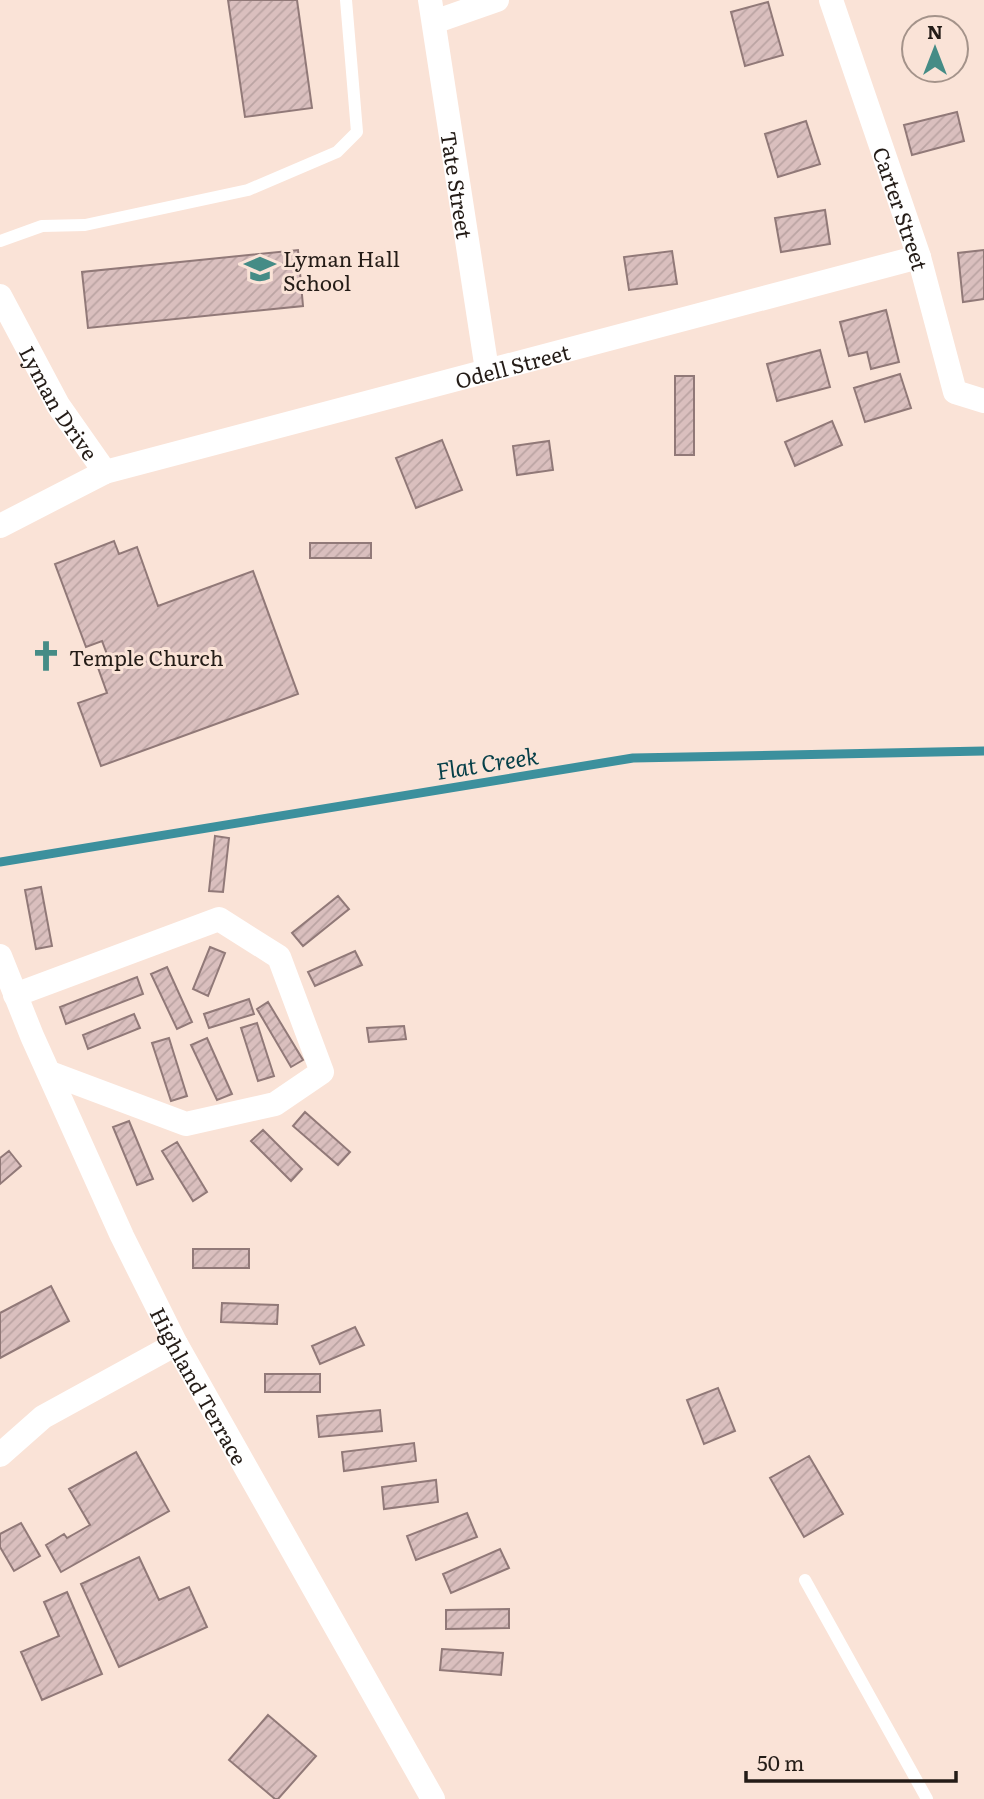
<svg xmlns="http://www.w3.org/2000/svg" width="984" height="1799" viewBox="0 0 984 1799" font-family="Literata,serif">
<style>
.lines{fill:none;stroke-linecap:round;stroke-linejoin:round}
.stream{stroke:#3c909d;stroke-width:9}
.building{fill:url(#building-hatch);stroke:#917978;stroke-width:2}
.service{stroke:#fff;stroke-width:12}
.minor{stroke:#fff;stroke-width:24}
.labels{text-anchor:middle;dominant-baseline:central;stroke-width:6;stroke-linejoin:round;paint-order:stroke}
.street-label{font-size:21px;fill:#241c17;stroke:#fae3d7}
.poi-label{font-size:21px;fill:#241c17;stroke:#fae3d7;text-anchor:start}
.water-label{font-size:23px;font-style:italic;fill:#074049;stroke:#fae3d7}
</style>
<defs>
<pattern id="building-hatch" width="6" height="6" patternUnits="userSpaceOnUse" patternTransform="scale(1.75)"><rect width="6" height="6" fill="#dabfbe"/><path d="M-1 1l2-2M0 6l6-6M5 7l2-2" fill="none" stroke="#bba4a3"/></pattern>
</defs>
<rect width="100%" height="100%" fill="#fae3d7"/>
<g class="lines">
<!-- stream -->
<path class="stream" d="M0,862l633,-104 351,-7"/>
</g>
<!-- building -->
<path class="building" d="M228,0h69l15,108 -67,9z
M768,2l15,53 -38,11 -14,-54z
M957,112l7,29 -52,14 -8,-30z
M806,121l14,43 -42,13 -13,-43z
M825,210l5,34 -49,8 -6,-34z
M298,250l5,56 -215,22 -6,-56z
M984,250v49l-21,3 -5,-49z
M672,251l5,33 -48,6 -5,-33z
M886,310l13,52 -28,7 -4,-17 -18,4 -9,-34z
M820,350l10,37 -53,14 -10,-37z
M900,374l11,34 -46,14 -11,-34z
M675,376h19v79h-19z
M832,421l10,24 -47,21 -10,-24z
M442,440l20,50 -46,18 -20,-50z
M549,441l4,29 -36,5 -4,-29z
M114,541l5,13 18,-7 21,59 95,-35 45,123 -197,72 -23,-63 29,-10 -11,-31 12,-5 -6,-16 -16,6 -31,-83z
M310,543h61v15h-61z
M215,836l14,2 -6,54 -14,-1z
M41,887l11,59 -16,3 -11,-59z
M338,896l11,13 -46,37 -11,-13z
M210,947l15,6 -17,43 -15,-7z
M355,951l7,14 -47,21 -7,-14z
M167,967l25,55 -15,7 -26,-55z
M137,977l6,17 -77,30 -6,-17z
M249,999l5,15 -45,14 -5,-14z
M268,1002l35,58 -12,7 -34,-58z
M134,1014l6,14 -52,21 -5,-14z
M257,1023l17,53 -16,5 -17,-53z
M404,1026l2,13 -37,3 -2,-14z
M169,1038l18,58 -16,5 -19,-58z
M207,1038l25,56 -15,6 -26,-55z
M305,1112l45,40 -12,13 -45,-39z
M129,1121l24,58 -16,6 -24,-58z
M263,1130l39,39 -11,12 -40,-40z
M177,1142l30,50 -14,9 -31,-50z
M9,1151l12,15 -21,18v-26z
M193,1249h56v19h-56z
M51,1286l18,35 -69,37v-45z
M222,1303l56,2 -1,19 -56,-2z
M355,1327l9,18 -44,19 -8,-18z
M265,1374h55v18h-55z
M718,1388l17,43 -31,13 -17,-44z
M380,1410l2,21 -63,6 -2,-21z
M414,1443l2,18 -72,10 -2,-19z
M136,1452l33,59 -108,61 -15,-27 18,-11 3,4 23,-13 -21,-36z
M809,1456l34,58 -39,23 -34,-59z
M436,1480l2,22 -54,7 -2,-22z
M467,1513l10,24 -61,23 -9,-24z
M21,1523l19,33 -26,15 -14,-24v-13z
M500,1549l9,19 -58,25 -8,-19z
M139,1557l20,43 30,-13 18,40 -88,40 -38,-83z
M67,1592l35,82 -60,26 -21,-48 38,-16 -15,-34z
M509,1609v19l-63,1v-19z
M442,1649l61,4 -2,22 -61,-5z
M268,1715l48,41 -38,43h-3l-46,-39z"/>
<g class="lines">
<!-- service -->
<path class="service" d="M0,241l42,-15 43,-1 163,-35 89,-38 20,-20 -11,-132
M805,1580l122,219"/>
<!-- minor -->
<g class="minor">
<path id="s1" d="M430,0l57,370"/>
<path id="s2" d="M831,0l88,257 36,135 29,9"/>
<path d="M434,22l63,-22"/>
<path id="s3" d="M0,296l58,109 47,67"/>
<path id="s4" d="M0,526l105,-54 814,-215"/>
<path id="s5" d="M0,956l32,80 90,200 54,108 257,455"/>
<path d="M15,995l204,-76 60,38 43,115 -47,32 -89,20 -136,-51"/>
<path d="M0,1455l43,-38 133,-73"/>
</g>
</g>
<!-- icons -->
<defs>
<symbol id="school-bare" viewBox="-9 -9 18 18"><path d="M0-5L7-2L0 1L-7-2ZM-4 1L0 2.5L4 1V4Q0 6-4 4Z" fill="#458c86" stroke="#fae3d7" stroke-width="2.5" paint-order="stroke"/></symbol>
<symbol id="church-bare" viewBox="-9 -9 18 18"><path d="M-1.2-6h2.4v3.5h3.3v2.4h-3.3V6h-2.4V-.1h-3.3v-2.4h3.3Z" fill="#458c86" stroke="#fae3d7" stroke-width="2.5" paint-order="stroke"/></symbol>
</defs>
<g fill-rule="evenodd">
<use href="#school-bare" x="238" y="247" width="44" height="44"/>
<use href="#church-bare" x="24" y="634" width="44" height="44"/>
</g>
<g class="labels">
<!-- street labels -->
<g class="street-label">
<text stroke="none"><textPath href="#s1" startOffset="187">Tate Street</textPath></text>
<text stroke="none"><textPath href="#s2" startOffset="220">Carter Street</textPath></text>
<text stroke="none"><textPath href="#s4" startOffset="539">Odell Street</textPath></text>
<text stroke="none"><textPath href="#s3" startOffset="122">Lyman Drive</textPath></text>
<text stroke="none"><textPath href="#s5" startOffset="474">Highland Terrace</textPath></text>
</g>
<!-- poi labels -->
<g class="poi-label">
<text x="283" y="257">Lyman Hall<tspan x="283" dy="24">School</tspan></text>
<text x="69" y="656">Temple Church</text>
</g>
<!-- water labels -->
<g class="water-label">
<text transform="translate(487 762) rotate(-9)">Flat Creek</text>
</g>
</g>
<!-- north arrow -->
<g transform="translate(935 49)"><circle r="33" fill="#fae3d7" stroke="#a4938a" stroke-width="2"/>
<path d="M0-5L12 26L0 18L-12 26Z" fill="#458c86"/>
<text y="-10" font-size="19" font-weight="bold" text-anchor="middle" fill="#241c17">N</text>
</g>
<!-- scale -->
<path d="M746 1771v10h210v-10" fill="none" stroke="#241c17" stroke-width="3.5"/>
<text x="757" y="1771" font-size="21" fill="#241c17" stroke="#fae3d7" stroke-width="5" paint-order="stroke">50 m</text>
</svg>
